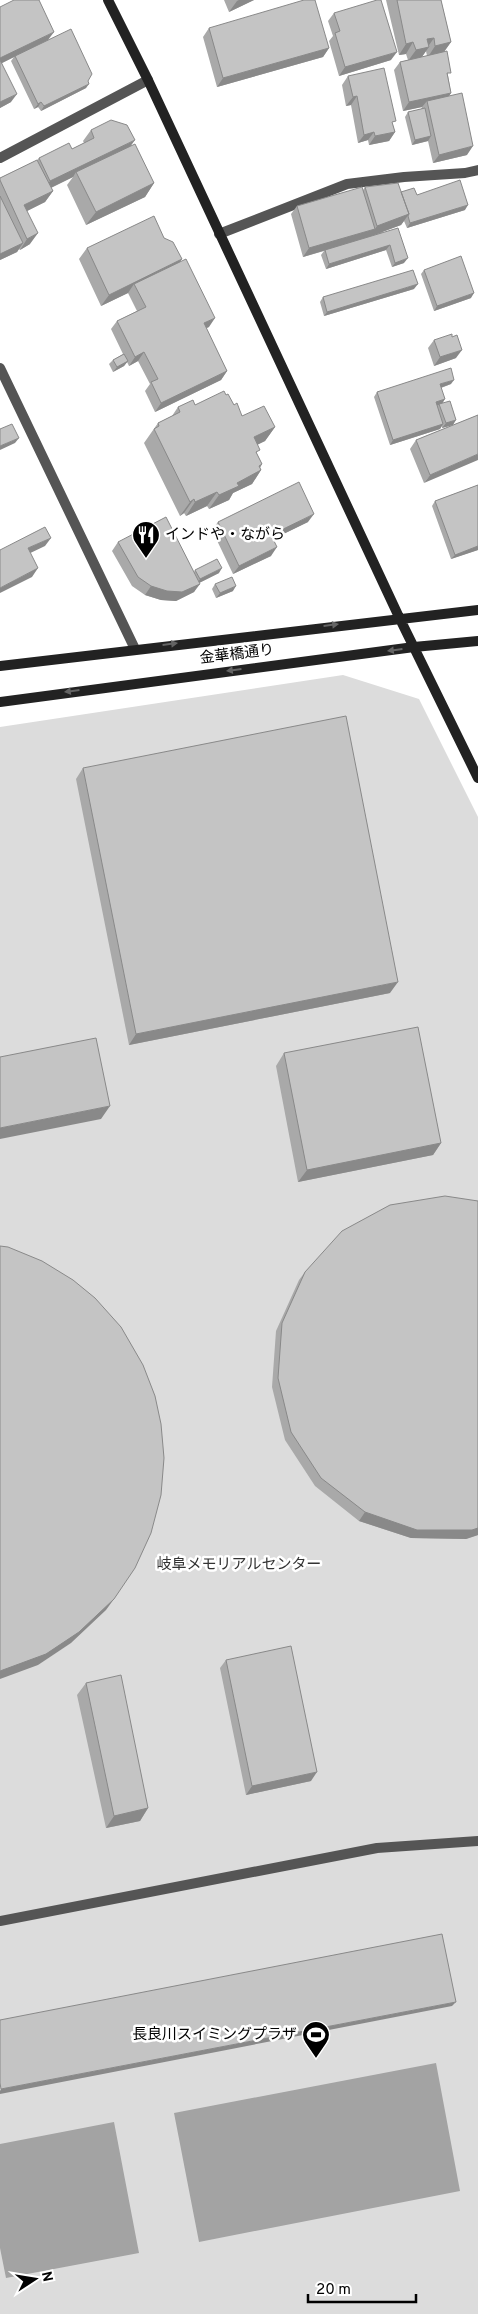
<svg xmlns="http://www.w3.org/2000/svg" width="478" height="2314" viewBox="0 0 478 2314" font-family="Overpass,'Noto Sans JP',sans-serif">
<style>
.green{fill:#dcdcdc}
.water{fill:#a3a3a3}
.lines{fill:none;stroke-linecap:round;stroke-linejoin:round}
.lane{stroke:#555;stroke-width:10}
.street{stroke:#555;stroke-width:10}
.secondary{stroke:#222;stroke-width:10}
.wall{fill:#a9a9a9;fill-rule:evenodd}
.shaded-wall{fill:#898989}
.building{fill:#c4c4c4;stroke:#898989}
.oneway{fill:#646464}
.labels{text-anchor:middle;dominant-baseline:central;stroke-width:5;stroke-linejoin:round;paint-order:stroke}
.poi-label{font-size:15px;fill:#000;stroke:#fff;text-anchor:start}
.street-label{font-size:15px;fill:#000;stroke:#fff}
.park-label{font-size:15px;fill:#333;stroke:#fff}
</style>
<rect width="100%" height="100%" fill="#fff"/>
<!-- green -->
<path class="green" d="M343,675l76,24 59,118v1497h-478v-1587z"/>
<!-- water -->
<path class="water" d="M436,2063l24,128 -261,51 -25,-129z
M114,2122l25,131 -133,25 -6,-30v-104z"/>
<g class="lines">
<!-- lane -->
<path class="lane" d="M0,1921l377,-73 101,-7"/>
<!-- street -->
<path class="street" d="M0,158l148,-78
M219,234l128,-50 57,-7 61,-4 13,-3
M0,368l135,281"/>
<!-- secondary -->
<path class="secondary" d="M108,0l40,80 251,537 79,161
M0,666l478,-56
M0,702l414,-55 64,-6"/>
</g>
<!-- wall -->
<path class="wall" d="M224,0h30l-25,12z
M386,0h55l10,42 -7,10 7,41 -2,3 18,59 -34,8 -5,-22 -16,4 -7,-28 3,-5 13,-3 1,-2 -19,4 -9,-41 6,-8 8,-2 -2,-6 -7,1zM426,51l1,5 -5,1z
M0,7l49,33 39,41 -2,7 -45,23 -3,-4 -4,2 -23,-48 3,-4 -12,6 9,39 -11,6z
M334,13l57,47 -52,16 -10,-35 4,-5 -5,-15z
M209,28l120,20 -6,9 -106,30 -14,-50z
M348,76l45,49 2,7 -6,9 -20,4 -1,-5 -10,3 -7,-38 -5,1 -4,-21z
M91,130l39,16 24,37 -9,14 -59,28 -19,-40 6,-8 -22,11 2,3 -8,11 -18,9 3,33 -10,6 -1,-1 -2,3 -17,8v-82l37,-18 2,-2 33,-9 12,-6 -1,-2z
M365,187l52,8 48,15 -58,18 -3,-7 -3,4 -19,7 22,31 -12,4 -6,-17 -60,19 -5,-14 3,-4 -21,6 -12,-43 6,-8 66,-16z
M164,238l18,21 -2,3 29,65 -3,1 21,43 -6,9 -66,32 -10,-21 5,-7 -12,-23 -9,5 -2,-4 -3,4 -11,6 -4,-8 4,-4 10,-6 -12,-25 6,-8 20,-10 -9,-18 -27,13 -22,-47 8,-11z
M424,270l47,28 -37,13 -13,-37z
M414,289l-90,27 -4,-14 3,-5z
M434,340l22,18 -22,8 -6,-18z
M451,384l-10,4 1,16 11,21 -11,3v-2l-2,3 -50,16 -16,-48 3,-5z
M226,395l16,21 33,11 -10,14 -8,4v9l5,10 -2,4 1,2 -9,14 -19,9 -4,7 -20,9 -2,-3 -21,10 -2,-3 -4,3 -36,-73 14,-20 14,-7 6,-9 17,-2z
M478,415l-54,68 -14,-34 6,-9z
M478,485v65l-27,9 -19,-53 3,-5z
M218,522h90l-35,17 -2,17 -38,18 -21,-44z
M118,542l76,30 1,-2 24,3 -20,10 -5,9 -18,9 -15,-1 -16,-5 -13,-9 -20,-35z
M215,584l18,7 -17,7 -4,-9z
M83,768l307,225 -261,52 -53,-266z
M284,1053l157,90 -8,12 -135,27 -22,-116z
M478,1201v334l-12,4 -55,-1 -52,-17 -44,-35 -30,-46 -13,-53 4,-56 23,-51 6,-8z
M226,1660l85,121 -65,14 -26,-127z
M86,1683l62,125 -8,13 -34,7 -29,-133z"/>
<!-- shaded-wall -->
<path class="shaded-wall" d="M239,0h15l-25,12 8,-11z
M54,32l-6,8 -48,24v-6z
M434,38l-7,10 2,-1 -8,11 -13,3 8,-11 11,-11z
M413,42l-7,12 -7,1 7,-11z
M451,42l-8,11 -15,4 7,-11z
M329,48l-6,9 -106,30 6,-9z
M397,52l-6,8 -52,16 6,-9z
M89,84l-3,4 -45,23 3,-5z
M451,93l-6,9 -18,-1 -5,6 -19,4 6,-9z
M17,94l-6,8 -11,6v-6z
M357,96l-6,9 -5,1 7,-9z
M41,102l-3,5 -4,2 4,-5z
M374,132l-6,8 -10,3 6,-8z
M395,132l-6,9 -20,4 6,-9z
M431,136l-3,5 -16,4 3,-5z
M135,140l-8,11 -51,21 -3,5 -31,15 8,-11z
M473,146l-6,9 -34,8 6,-8z
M154,183l-9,14 -59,28 10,-13z
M53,191l-8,11 -28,14 7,-11z
M468,205l-3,5 -58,18 3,-5z
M409,214l-8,11 -32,12 -66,20 6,-9 66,-19 2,-3z
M38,233l-8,11 -10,6 7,-11z
M23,243l-6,9 -17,8v-6z
M390,245l-4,5 -60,19 3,-5z
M408,258l-4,5 -12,4 3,-4z
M182,259l-8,11 -40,14 -6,9 -27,13 8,-11z
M418,284l-4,5 -90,27 3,-4z
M474,293l-3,5 -37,13 3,-5z
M215,318l-6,9 -11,5 6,-9z
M462,350l-6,8 -22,8 6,-9z
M144,352l-6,9 -9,5 6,-9z
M128,361l-4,5 -11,6 4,-5z
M227,371l-6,9 -66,32 6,-9z
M454,380l-3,4 -14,5 3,-5z
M445,399l-3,5 -10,3 4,-5z
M456,420l-3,5 -11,3 4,-5z
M443,424l-3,5 -50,16 3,-5z
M275,427l-10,14 -21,10 10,-14z
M19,438l-4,5 -15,7v-4z
M478,454v6l-54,23 6,-8z
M262,464l-6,9 5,-3 -9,14 -19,9 -4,7 -20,9 10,-14z
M217,492l-10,14 -21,10 9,-14z
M194,499l-10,14 -4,3 10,-14z
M314,514l-6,8 -43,21 6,-8z
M51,538l-6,8 -23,11 6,-9z
M478,546v4l-27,9 4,-4z
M277,547l-6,9 -38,18 6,-8z
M38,568l-6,9 -32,16v-5z
M222,568l-3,5 -22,11 3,-5z
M200,584l-6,8 -18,9 -15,-1 -16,-5 6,-9z
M236,586l-3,5 -17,7 4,-5z
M398,982l-8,11 -261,52 7,-11z
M110,1106l-9,13 -101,20v-11z
M441,1143l-8,12 -135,27 9,-12z
M365,1512l113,16v7l-12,4 -55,-1 -52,-17z
M114,1599l-8,11 -35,33 -33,22 -38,14v-8z
M317,1772l-6,9 -65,14 6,-9z
M148,1808l-8,13 -34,7 8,-12z
M456,2002l-4,4 -452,88v-3l1,-2z"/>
<!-- building -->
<path class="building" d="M14,0h25l15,32 -54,26v-51z
M304,0h11l14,48 -106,30 -14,-50z
M377,0h4l16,52 -52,15 -10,-34 5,-2 -6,-18z
M397,0h44l10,42 -16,4 -1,-8 -7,1 2,8 -13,3 -3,-8 -7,2z
M71,29l21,45 -4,7 1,3 -45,22 -3,-4 -3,2 -23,-48z
M447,51l4,22h-4l4,20 -42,9 -9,-40z
M0,60l17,34 -17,8z
M384,68l12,53 -4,1 3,10 -20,4 -1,-4 -10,3 -7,-39 -4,1 -5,-21z
M462,93l11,53 -34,9 -12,-54z
M425,108l6,28 -16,4 -7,-28z
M111,120l16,5 8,15 -85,41 -11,-23 30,-15 3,6 22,-11 -3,-8z
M135,144l19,39 -58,29 -20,-40z
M37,160l16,31 -29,14 14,28 -11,6 -27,-59v-2z
M460,180l8,25 -58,18 -2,-7 1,-2 -8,-22 13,-4 3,7z
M398,183l11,31 -32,12 -12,-39z
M362,187l13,42 -66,19 -12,-42z
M0,196l23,47 -23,11z
M154,216l10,22 9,4 9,17 -73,36 -22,-47z
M398,228l10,30 -13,5 -5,-18 -61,19 -4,-14z
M461,256l13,37 -37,13 -13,-36z
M186,259l29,59 -11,5 23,48 -66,32 -10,-21 7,-3 -14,-27 -9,5 -18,-36 29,-14 -12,-23z
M413,270l5,14 -91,28 -4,-15z
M452,334v3l5,-2 5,15 -22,7 -6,-17z
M124,354l4,7 -11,6 -4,-7z
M451,368l3,12 -14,4 5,15 -9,3 7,22 -50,16 -16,-48z
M224,391l2,4 2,-1 6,11 3,-2 5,13 22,-10 11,21 -21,10 6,13 -4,2 6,12 -3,2 2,4 -24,13 2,3 -20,9 -2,-3 -22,10 -1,-3 -4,3 -36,-73 5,-3 -1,-3 22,-11 -2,-5 15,-7 2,5z
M450,401l6,19 -10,3 -7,-19z
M478,415v39l-48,21 -14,-35z
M12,424l7,14 -19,8v-17z
M299,482l15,32 -43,21 6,12 -38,19 -21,-44z
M478,485v61l-23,9 -20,-54z
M166,517l34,67 -18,8 -15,-1 -16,-5 -13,-9 -20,-35z
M45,527l6,11 -23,10 10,20 -38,20v-38z
M217,559l5,9 -22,11 -5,-9z
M232,577l4,9 -16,7 -5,-9z
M346,716l52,266 -262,52 -53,-266z
M418,1027l23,116 -134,27 -23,-117z
M96,1038l14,68 -110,22v-71z
M445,1196l33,5v327l-6,2h-55l-52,-18 -44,-34 -30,-46 -13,-54 4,-55 23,-51 37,-41 48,-26z
M0,1246l8,1 34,14 31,19 22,18 26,29 22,38 12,31 6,28 3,34 -3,37 -10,38 -16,35 -21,31 -35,33 -33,22 -46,17z
M291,1646l26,126 -65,14 -26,-126z
M121,1675l27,133 -34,8 -28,-133z
M442,1934l14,68 -455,87 -1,-6v-63z"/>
<!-- one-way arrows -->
<defs><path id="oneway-solid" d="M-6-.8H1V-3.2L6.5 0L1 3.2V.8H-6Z" transform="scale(1.25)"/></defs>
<g class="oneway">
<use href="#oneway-solid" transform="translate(331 625) rotate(-7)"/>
<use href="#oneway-solid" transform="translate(170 644) rotate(-7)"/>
<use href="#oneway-solid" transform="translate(395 650) rotate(173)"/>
<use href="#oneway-solid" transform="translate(234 670) rotate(173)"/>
<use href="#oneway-solid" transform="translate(72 691) rotate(173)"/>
</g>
<!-- icons -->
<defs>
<symbol id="restaurant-pin" viewBox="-11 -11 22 30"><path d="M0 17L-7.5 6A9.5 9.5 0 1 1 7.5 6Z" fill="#000" stroke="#fff"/><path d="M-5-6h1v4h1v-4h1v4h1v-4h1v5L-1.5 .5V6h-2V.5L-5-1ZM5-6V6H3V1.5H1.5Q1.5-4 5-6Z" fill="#fff"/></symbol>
<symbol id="stadium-pin" viewBox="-11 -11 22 30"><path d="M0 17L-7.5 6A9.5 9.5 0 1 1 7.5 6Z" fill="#000" stroke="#fff"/><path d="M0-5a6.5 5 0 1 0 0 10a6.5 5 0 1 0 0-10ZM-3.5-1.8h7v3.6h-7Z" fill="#fff"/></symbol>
</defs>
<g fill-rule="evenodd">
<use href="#restaurant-pin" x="130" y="519" width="32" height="43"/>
<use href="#stadium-pin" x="300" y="2019" width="32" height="43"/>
</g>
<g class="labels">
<!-- poi labels -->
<g class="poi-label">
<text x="165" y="535">インドや・ながら</text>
<text x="297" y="2035" text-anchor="end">長良川スイミングプラザ</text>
</g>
<!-- street labels -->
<g class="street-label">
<text transform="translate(237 655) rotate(-7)">金華橋通り</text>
</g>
<!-- park labels -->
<g class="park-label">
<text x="239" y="1565">岐阜メモリアルセンター</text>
</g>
</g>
<!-- north arrow -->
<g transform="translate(35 2279) rotate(78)" stroke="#ffffff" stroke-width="4" paint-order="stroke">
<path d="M0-4L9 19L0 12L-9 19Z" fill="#000000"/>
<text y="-8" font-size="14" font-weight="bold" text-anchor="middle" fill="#000000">N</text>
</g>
<!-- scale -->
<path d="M308 2294v8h108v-8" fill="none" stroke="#000000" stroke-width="2.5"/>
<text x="316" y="2294" font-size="15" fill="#000000" stroke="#ffffff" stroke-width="4" paint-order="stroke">20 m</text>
</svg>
